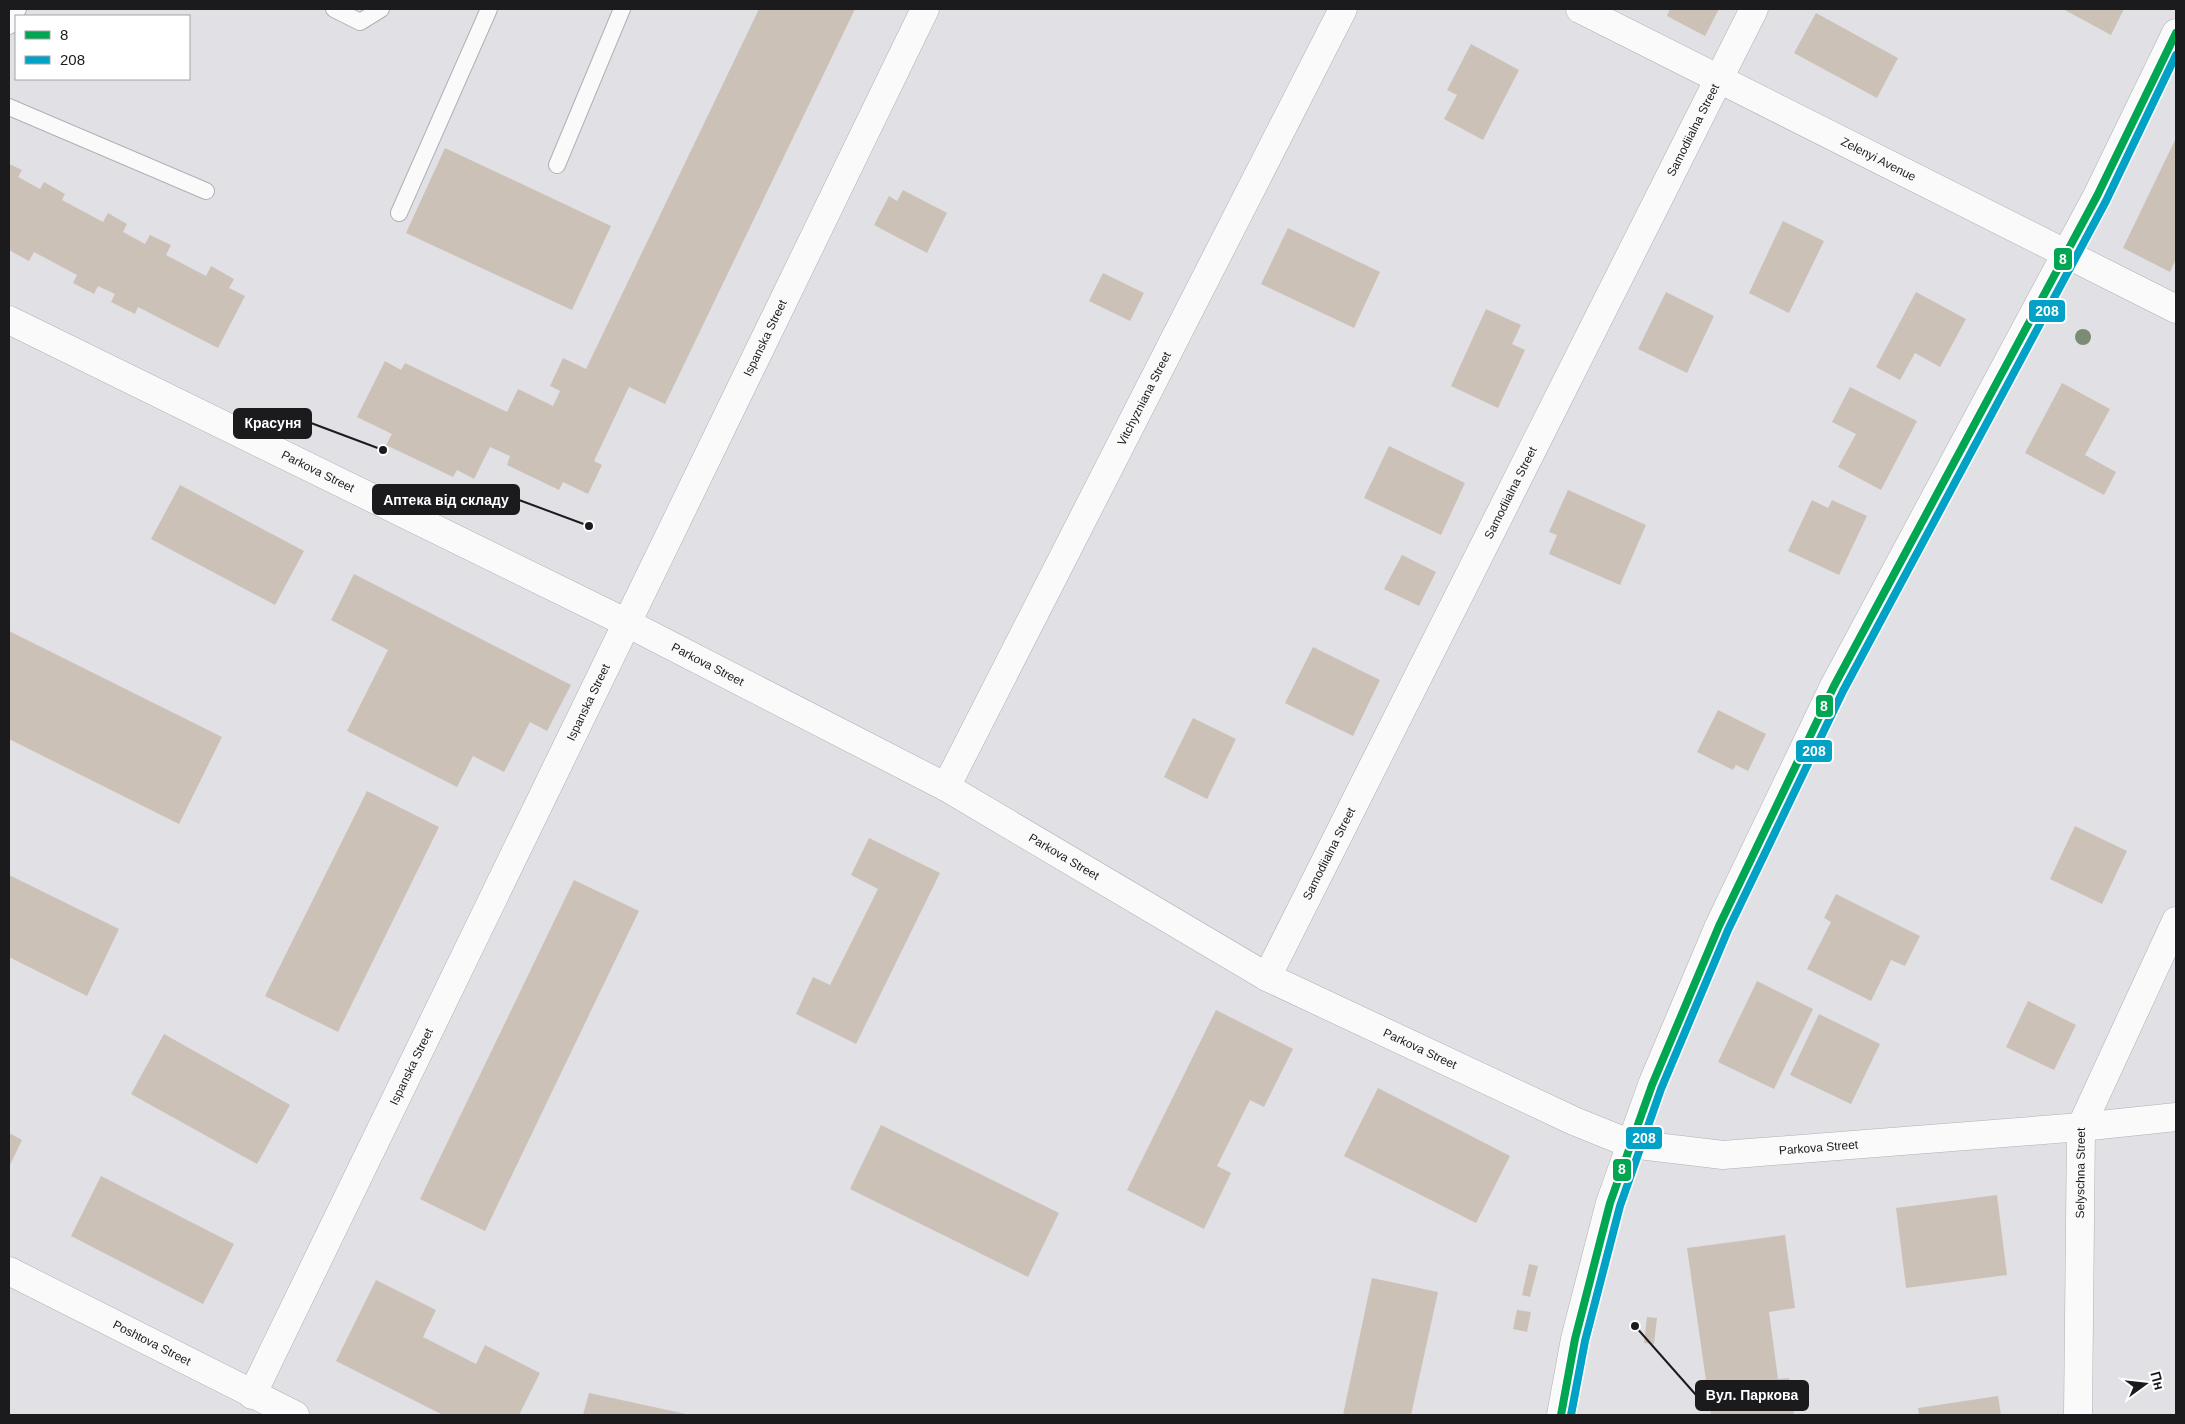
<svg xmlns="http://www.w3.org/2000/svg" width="2185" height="1424" viewBox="0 0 2185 1424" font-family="Arial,sans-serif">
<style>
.building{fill:#ccc1b7}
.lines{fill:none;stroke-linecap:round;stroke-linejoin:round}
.lane-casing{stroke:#b0b0b4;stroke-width:18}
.street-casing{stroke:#b0b0b4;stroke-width:29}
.primary-casing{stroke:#b0b0b4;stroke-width:29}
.lane{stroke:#fafafb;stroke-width:16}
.street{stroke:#fafafb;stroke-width:28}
.primary{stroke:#fafafb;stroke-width:28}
.bus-1-casing{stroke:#fff;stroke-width:11}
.bus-2-casing{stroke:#fff;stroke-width:11}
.bus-1{stroke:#00a651;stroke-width:8}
.bus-2{stroke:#01a2c5;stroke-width:8}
.tree{fill:#7c8c74}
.labels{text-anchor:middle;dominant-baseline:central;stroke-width:4;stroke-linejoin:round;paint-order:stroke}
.street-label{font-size:12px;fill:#1b1b1e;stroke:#fff}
.leader{fill:none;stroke:#1b1b1e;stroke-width:2}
.callout-dot{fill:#1b1b1e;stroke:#fff;stroke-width:2}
.callout{fill:#1b1b1e;stroke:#1b1b1e;stroke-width:2}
.callout-label{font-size:14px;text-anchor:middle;font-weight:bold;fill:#fff}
.line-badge{stroke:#fff;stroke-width:2}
.badge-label{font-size:14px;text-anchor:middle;font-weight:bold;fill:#fff}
</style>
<rect width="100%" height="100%" fill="#e0e0e5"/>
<!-- building -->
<path class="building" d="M759,9h96l-190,395 -36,-17 -35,74 8,4 -14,29 -25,-12 -4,8 -52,-25 3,-9 -20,-9 -16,32 -17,-9 -4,7 -67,-32 6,-11 -35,-17 28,-56 16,9 4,-7 102,49 11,-23 35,17 7,-15 -10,-5 13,-28 23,11z
M1670,9h49l-14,27 -38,-20z
M2063,9h61l-13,26z
M1816,13l82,45 -21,40 -83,-45z
M1471,44l48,26 -36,70 -39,-21 13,-24 -10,-5z
M2176,138v121l-6,13 -47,-24z
M445,148l166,78 -39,84 -166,-77z
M9,164l13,6 -4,7 22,12 4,-7 21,12 -3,6 41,22 5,-9 19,11 -4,8 22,12 5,-9 21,10 -5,10 40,21 5,-10 23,13 -5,9 16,8 -27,52 -80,-41 -3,7 -24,-12 4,-8 -17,-8 -4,8 -21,-11 4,-8 -43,-23 -5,9 -20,-11z
M903,190l44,23 -20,40 -53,-28 15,-29 8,5z
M1783,221l41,20 -35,72 -40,-20z
M1288,228l92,44 -26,56 -93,-44z
M1103,273l41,20 -14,28 -41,-20z
M1666,292l48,24 -27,57 -49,-24z
M1916,292l50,27 -26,48 -25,-14 -15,27 -24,-13z
M1486,309l35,16 -9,19 13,6 -27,58 -47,-22z
M2062,383l48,26 -25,46 31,17 -12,23 -79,-42z
M1850,387l67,34 -36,69 -43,-23 18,-33 -24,-12z
M1389,446l76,37 -24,52 -77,-37z
M180,485l124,66 -29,54 -124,-66z
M1568,490l78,35 -26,60 -71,-31 8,-19 -8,-3z
M1812,500l16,8 4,-8 35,16 -28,59 -51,-24z
M1402,555l34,17 -17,34 -35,-17z
M354,574l217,111 -24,46 -17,-9 -26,50 -31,-16 -16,31 -110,-56 41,-81 -57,-30z
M9,631l213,106 -43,87 -170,-85z
M1313,647l67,33 -27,56 -68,-33z
M1718,710l48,24 -18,37 -12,-6 -3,5 -36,-18z
M1193,718l43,21 -29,60 -43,-22z
M367,791l72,36 -101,205 -73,-36z
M2075,826l52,25 -25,53 -52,-25z
M869,838l71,35 -84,171 -60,-30 17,-37 17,8 48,-96 -27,-14z
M9,875l110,54 -32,67 -78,-39z
M574,880l65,31 -154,320 -65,-32z
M1836,894l84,42 -15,30 -14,-6 -20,41 -64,-32 24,-47 -7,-4z
M1757,981l56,28 -39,80 -56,-27z
M2028,1001l48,24 -22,45 -48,-23z
M1216,1010l77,39 -29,58 -14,-7 -33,66 14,7 -27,56 -77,-39z
M1819,1014l61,30 -29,60 -61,-29z
M164,1034l126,71 -33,59 -126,-70z
M1378,1088l132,68 -34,67 -132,-67z
M881,1125l178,88 -31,64 -178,-88z
M9,1133l13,7 -13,27z
M101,1176l133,68 -31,60 -132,-68z
M1997,1195l10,80 -101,13 -10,-80z
M1785,1235l10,73 -26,4 9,67 11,-1 5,37h-83l-24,-167z
M1529,1264l9,2 -8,31 -8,-2z
M1372,1278l66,14 -27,123h-68z
M376,1280l60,30 -13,27 53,27 9,-19 55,28 -21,42h-76l-107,-54z
M1517,1310l14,2 -4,20 -14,-3z
M1647,1317l10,1 -3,26 -10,-1z
M589,1393l97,21v1h-103z
M1998,1396l3,19h-82l-1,-7z"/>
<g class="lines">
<defs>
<path id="lane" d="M334,9l26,13 21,-13
M9,26l9,-17
M9,107l197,84
M557,165l65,-156
M399,213l90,-204"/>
<g id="street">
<path id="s1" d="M1580,9l596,300"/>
<path id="s2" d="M9,320l618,303 319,164 321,190 307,144 57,23 92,11 358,-28 95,-10"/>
<path id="s3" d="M946,787l397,-778"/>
<path id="s4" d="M1267,977l487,-968"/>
<path id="s5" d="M9,1271l286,144"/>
<path id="s6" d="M252,1395l673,-1386"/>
<path id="s7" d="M2078,1415l3,-288 95,-206"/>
</g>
<path id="primary" d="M1561,1415l14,-76 35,-136 42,-118 67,-159 115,-240 263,-490 79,-163"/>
</defs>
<!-- lane casing -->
<use href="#lane" class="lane-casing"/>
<!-- street casing -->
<use href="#street" class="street-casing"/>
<!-- primary casing -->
<use href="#primary" class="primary-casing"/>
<!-- lane -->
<use href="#lane" class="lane"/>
<!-- street -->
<use href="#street" class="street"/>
<!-- primary -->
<use href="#primary" class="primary"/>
<defs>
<path id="bus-1" d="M1561,1415l14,-76 35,-136 42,-118 67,-159 115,-240 263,-490 79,-163"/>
<path id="bus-2" d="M1571,1415l14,-74 35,-135 41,-117 67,-159 115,-239 263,-490 70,-146"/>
</defs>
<!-- bus-1 casing -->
<use href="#bus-1" class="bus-1-casing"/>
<!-- bus-2 casing -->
<use href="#bus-2" class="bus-2-casing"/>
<!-- bus-1 -->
<use href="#bus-1" class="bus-1"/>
<!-- bus-2 -->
<use href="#bus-2" class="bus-2"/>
</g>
<!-- trees -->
<circle class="tree" cx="2083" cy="337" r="8"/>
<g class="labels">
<!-- street labels -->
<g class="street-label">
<text stroke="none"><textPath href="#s4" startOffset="948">Samodiialna Street</textPath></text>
<text stroke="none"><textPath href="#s1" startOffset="334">Zelenyi Avenue</textPath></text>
<text stroke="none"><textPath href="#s6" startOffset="1175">Ispanska Street</textPath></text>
<text stroke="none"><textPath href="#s3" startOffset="436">Vitchyzniana Street</textPath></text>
<text stroke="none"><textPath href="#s2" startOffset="344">Parkova Street</textPath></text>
<text stroke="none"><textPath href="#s4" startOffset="542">Samodiialna Street</textPath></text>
<text stroke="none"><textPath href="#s2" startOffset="779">Parkova Street</textPath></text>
<text stroke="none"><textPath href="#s6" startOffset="770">Ispanska Street</textPath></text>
<text stroke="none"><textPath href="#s4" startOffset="138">Samodiialna Street</textPath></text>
<text stroke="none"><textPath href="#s2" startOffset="1184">Parkova Street</textPath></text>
<text stroke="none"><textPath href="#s2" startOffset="1589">Parkova Street</textPath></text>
<text stroke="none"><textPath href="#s6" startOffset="365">Ispanska Street</textPath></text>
<text stroke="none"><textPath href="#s2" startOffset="2009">Parkova Street</textPath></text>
<text stroke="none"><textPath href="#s7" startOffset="242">Selyschna Street</textPath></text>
<text stroke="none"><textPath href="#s5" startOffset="160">Poshtova Street</textPath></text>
</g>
</g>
<!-- callouts -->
<path class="leader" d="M383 450L311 423M589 526L519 500M1635 1326L1696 1395"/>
<g class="callout-dot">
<circle cx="383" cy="450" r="5"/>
<circle cx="589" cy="526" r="5"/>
<circle cx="1635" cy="1326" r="5"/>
</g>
<g class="callout">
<rect x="234" y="409" width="77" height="29" rx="5"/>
<rect x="373" y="485" width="146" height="29" rx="5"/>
<rect x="1696" y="1381" width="112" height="29" rx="5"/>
</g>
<g class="callout-label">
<text x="273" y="428">Красуня</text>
<text x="446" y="505">Аптека від складу</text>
<text x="1752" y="1400">Вул. Паркова</text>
</g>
<g class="line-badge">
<rect x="2053" y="247" width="20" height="24" rx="5" fill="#00a651"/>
<rect x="2028" y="299" width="38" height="24" rx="5" fill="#01a2c5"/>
<rect x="1815" y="694" width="19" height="24" rx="5" fill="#00a651"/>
<rect x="1795" y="739" width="38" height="24" rx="5" fill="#01a2c5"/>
<rect x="1625" y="1126" width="38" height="24" rx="5" fill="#01a2c5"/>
<rect x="1612" y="1158" width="20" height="24" rx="5" fill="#00a651"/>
</g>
<g class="badge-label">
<text x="2063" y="264">8</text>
<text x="2047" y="316">208</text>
<text x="1824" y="711">8</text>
<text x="1814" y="756">208</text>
<text x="1644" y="1143">208</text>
<text x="1622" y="1174">8</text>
</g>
<!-- border -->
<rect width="2185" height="1424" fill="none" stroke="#1b1b1e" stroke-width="20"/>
<!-- legend -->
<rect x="15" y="15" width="175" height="65" fill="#ffffff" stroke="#a4a4a5"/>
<rect x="25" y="31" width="25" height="8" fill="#00a651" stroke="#a4a4a5"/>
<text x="60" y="40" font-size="15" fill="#1b1b1e">8</text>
<rect x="25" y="56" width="25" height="8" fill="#01a2c5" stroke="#a4a4a5"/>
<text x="60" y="65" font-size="15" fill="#1b1b1e">208</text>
<!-- north arrow -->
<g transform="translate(2145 1384) rotate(75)" stroke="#ffffff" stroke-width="4" paint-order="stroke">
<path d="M0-4L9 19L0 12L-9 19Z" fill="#1b1b1e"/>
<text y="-8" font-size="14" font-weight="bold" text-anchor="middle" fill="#1b1b1e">Пн</text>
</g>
</svg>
